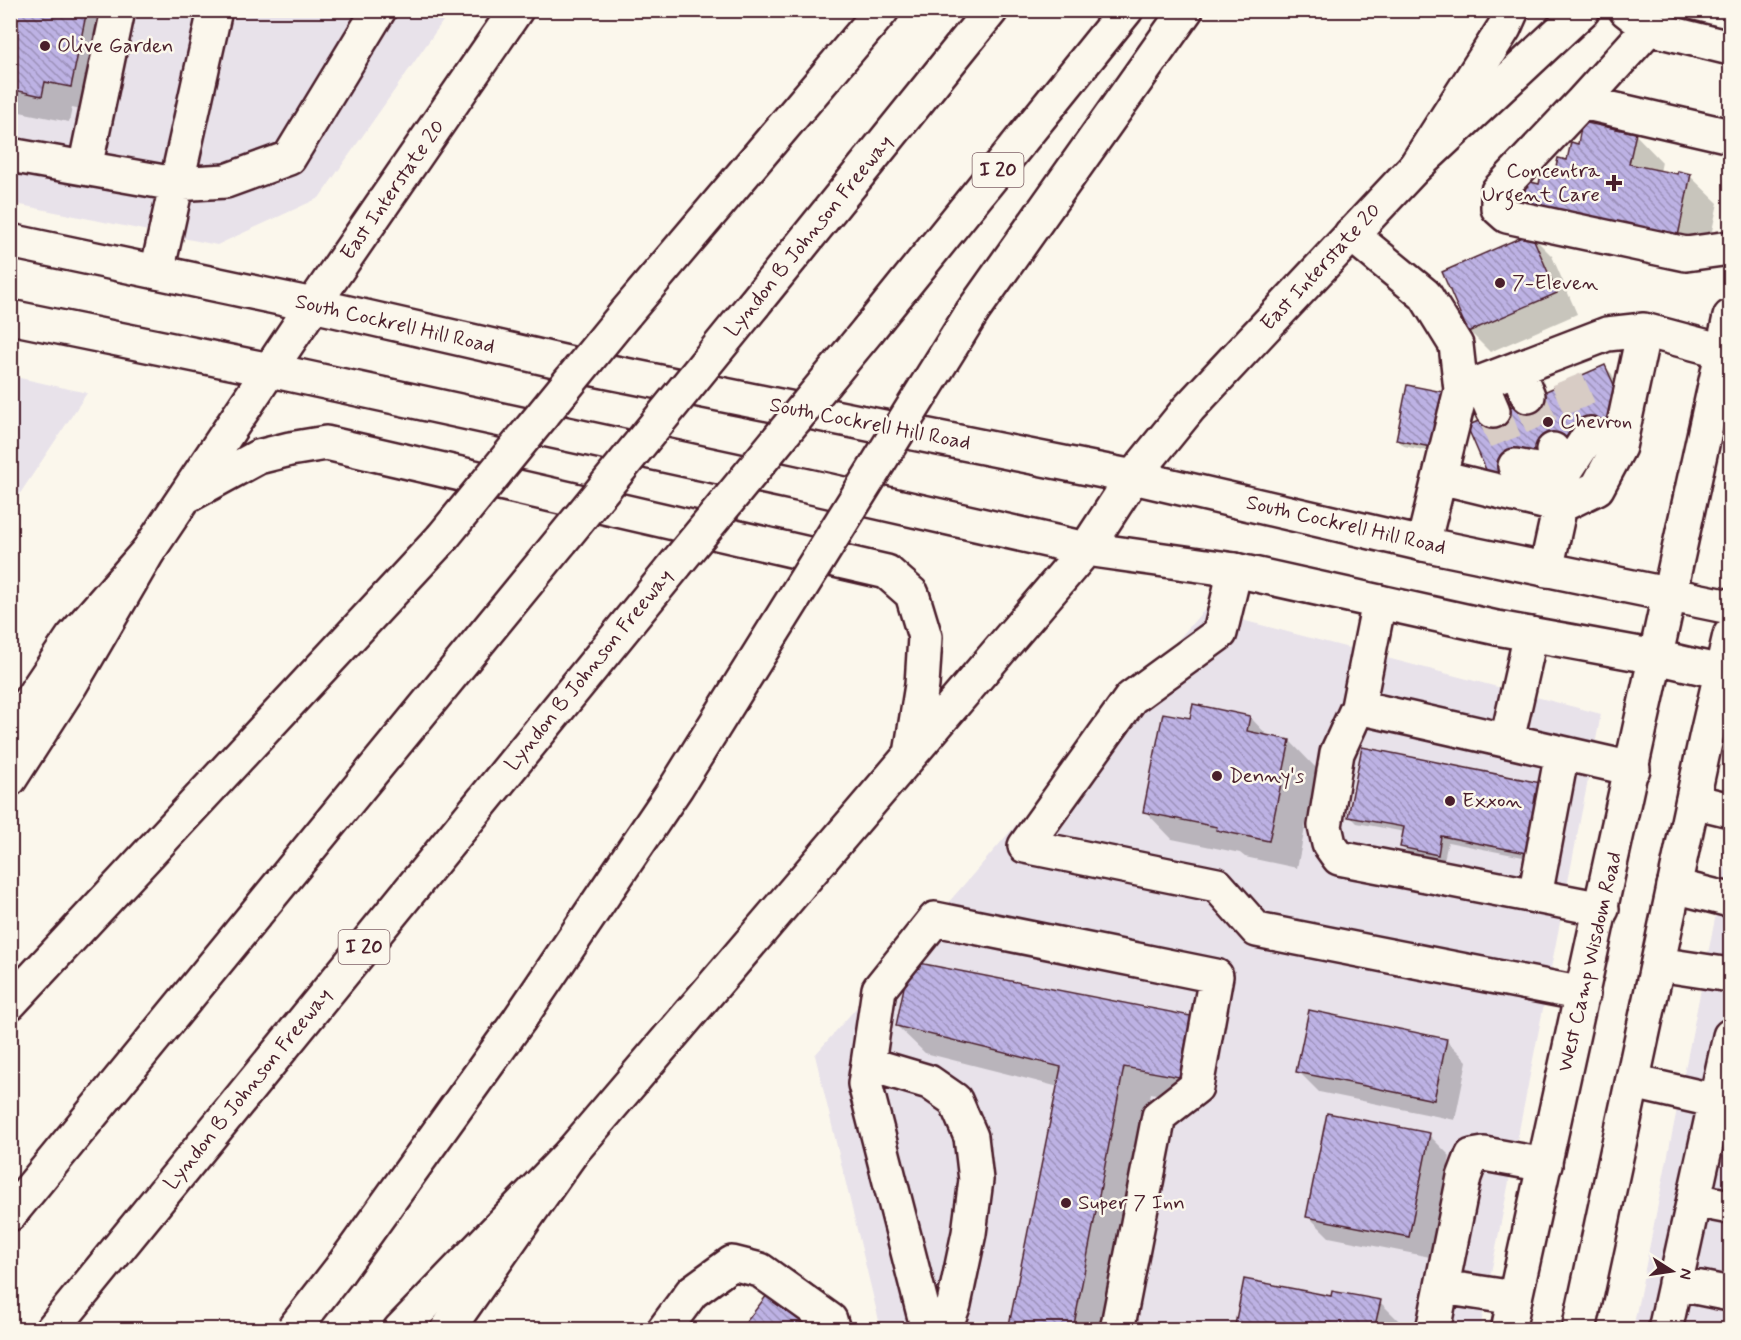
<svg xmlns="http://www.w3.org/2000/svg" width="1741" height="1340" viewBox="0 0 1741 1340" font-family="Mynerve,sans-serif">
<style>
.built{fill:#e8e2ea}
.shadow{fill:#0003}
.building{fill:url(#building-back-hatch);stroke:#4a1f2b;stroke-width:1.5}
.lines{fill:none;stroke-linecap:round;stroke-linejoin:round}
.minor-tunnel{stroke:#d8ccc5;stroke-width:33;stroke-dasharray:33 16;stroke-linecap:butt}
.minor-casing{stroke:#4a1f2b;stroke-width:38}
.major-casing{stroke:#4a1f2b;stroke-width:38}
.highway-casing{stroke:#4a1f2b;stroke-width:38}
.minor{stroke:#fbf7ec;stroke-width:33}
.major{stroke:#fbf7ec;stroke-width:33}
.highway{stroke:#fbf7ec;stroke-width:33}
.highway-bridge-casing{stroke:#4a1f2b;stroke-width:38;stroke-linecap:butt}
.highway-bridge{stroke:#fbf7ec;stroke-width:33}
.poi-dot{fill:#4a1f2b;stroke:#fbf7ec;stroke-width:2}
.labels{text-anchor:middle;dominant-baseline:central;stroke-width:5;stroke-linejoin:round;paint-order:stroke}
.shield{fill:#fbf7ec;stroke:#7f6065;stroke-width:1.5}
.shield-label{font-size:20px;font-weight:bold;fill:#4a1f2b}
.poi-label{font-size:21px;fill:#4a1f2b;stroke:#fbf7ec;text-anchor:start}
.street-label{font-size:21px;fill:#4a1f2b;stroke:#fbf7ec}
</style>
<defs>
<pattern id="building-back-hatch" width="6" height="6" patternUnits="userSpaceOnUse" patternTransform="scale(1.5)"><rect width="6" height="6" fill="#bdb2e4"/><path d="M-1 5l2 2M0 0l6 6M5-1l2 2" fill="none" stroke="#9c90b9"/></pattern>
</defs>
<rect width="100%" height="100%" fill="#fbf7ec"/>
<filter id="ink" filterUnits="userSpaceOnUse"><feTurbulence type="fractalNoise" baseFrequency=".0167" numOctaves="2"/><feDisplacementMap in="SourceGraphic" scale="12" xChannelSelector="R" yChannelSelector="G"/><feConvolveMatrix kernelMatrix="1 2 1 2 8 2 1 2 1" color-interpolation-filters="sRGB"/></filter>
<g filter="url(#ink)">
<!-- built -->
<path class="built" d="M10,11h440l-131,187 -102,47 -206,-42z
M11,376l76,17 -76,114 -1,-131z
M1204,610l397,104 -121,615h-599l-66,-274z
M1730,844v485h-97z"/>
<!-- shadow -->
<path class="shadow" d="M10,10h109l-20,104 -27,-6 -3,14 -59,-12z
M1635,134l27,28 -2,10 18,4h12l28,27 -14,65 -174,-67 -5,-5 31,-23 13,-12 10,-16z
M1531,235l21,21 25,58 -87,38 -21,-21z
M1605,367l7,7 22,51 -136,60 -6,-7z
M1442,393l7,7 -12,53 -33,-7 -7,-7z
M1250,717l19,20 21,4 27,28 -20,99 -52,-11 -5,-4 -68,-14 -27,-28 46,-91z
M1557,793l-14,68 -95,-19 -4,18 -35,-7 -7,-6 3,-15 -48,-9 -7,-7z
M1190,1017l28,28 -12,59 -55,-11 -46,237h-95l49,-243 -134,-34 -28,-27z
M1446,1040l21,21 -12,59 -136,-28 -21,-21z
M1429,1135l21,21 -20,101 -101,-20 -21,-21z
M824,1296l28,28 -5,6h-105l30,-29z
M1332,1298l48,4 21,21 -1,7h-164z"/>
<!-- building -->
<path class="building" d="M10,10h77l-16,77 -26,-5 -3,14 -32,-7z
M1582,122l54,11 -7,31 48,10 1,-3 13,3 -14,67 -150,-31 2,-13 -5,-1 3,-15 12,3 3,-15 13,3 3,-14 9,2 4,-18 7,2z
M1531,233l26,60 -89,39 -26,-60z
M1605,365l24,53 -139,61 -23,-53z
M1407,385l36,7 -12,55 -35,-7z
M1193,704l57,12 -3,15 43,9 -21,101 -53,-11 1,-3 -74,-15 20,-99 27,5z
M1362,747l189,38 -14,70 -96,-19 -3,19 -38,-8 4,-20 -56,-10z
M919,963l272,53 -12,61 -55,-10 -51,263h-65l53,-263 -165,-41 9,-44z
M1309,1010l138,29 -13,61 -138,-28z
M1327,1113l103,20 -21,104 -103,-20z
M794,1271l31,24 -21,27 4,3 -3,5h-65l27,-35 5,4z
M1244,1279l87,17 1,-5 49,9 -7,30h-140z"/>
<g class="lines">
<!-- minor-tunnel -->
<path class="minor-tunnel" d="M1567,379l23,55
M1528,396l25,54
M1493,411l22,55"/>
<defs>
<path id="minor" d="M1626,10l23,18 81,20
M1649,28l-67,74 148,34
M1582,102l-84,89v17l9,8 179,38 44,-6
M10,155l165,29 51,-3 63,-23 90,-148
M85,168l33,-158
M1351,234l74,61 31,50 5,45 -38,154
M157,272l58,-262
M1517,369l11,27
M1481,383l12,28
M1461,390l146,-56 37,-4 79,21
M1515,466l48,9
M1563,475l27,-41
M1440,477l120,29 3,-31 -10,-25
M1235,570l-15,63 -89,65 -106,148 192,39 40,45 326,64
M1546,570l14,-64 37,-18 22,-41 25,-117
M1379,602l-21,105 -21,46 -12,73 4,18 10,14 263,51
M1358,707l275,62
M1507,740l24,-106
M1693,801l37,9
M1674,886l56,14
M1535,896l27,-143
M1658,964l72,11
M868,1064l61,18 26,18 16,37 5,43 -7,53 -15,71 -10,26
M1633,1082l97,22
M1694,1200l36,7
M1675,1283l55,11
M1442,1287l73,11
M664,1330l28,-38 40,-29 28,7 70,50 3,10
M928,1330l-63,-246 14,-95 56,-70 281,57 -20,111 -37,29 -42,214
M1433,1330l31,-153 8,-21 12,-2 61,11
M1665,1330l65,-294"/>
<path id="major" d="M10,241l303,64 272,62 548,110 290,67 307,63
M10,317l260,53 542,117 274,62 149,21 262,58 159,29 74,17
M185,497l73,-40 32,-8 36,-6 561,129 25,22 13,43 -3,48 -11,69
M10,730l62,-92 77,-88 164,-245 203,-295
M447,1330l124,-177 515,-604 47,-72 56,-69 226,-241 168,-157
M1508,1330l222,-1013
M1579,1330l127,-592 24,-103"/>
<path id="highway" d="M1415,167l89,-139 8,-18
M754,304l237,-294
M973,311l213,-301
M625,314l257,-304
M869,329l257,-319
M10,779l61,-95 78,-134
M10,1003l432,-465
M10,1214l551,-673
M52,1330l624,-766
M400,1330l171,-177"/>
</defs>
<!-- minor casing -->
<use href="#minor" class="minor-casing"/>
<!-- major casing -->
<use href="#major" class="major-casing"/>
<!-- highway casing -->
<use href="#highway" class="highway-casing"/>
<!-- minor -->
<use href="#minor" class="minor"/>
<!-- major -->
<use href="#major" class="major"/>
<!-- highway -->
<use href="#highway" class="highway"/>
<defs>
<path id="highway-bridge" d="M442,538l183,-224
M561,541l193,-237
M676,564l193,-235
M293,1330l46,-59 180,-251 158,-234 296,-475"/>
</defs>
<!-- highway-bridge casing -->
<use href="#highway-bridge" class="highway-bridge-casing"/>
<!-- highway-bridge -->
<use href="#highway-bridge" class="highway-bridge"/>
</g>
</g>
<!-- markers -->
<g class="poi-dot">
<circle cx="45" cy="46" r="6"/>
<path d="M1611 174h6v6h6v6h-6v6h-6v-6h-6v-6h6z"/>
<circle cx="1500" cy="283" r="6"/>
<circle cx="1548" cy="422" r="6"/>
<circle cx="1217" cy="776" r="6"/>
<circle cx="1450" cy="801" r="6"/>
<circle cx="1066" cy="1203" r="6"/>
</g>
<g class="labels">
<!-- shield labels -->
<g class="shield">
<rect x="972.5" y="153" width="51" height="34" rx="4.5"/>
<rect x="338.5" y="930" width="51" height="34" rx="4.5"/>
</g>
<g class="shield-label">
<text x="998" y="170">I 20</text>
<text x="364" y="947">I 20</text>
</g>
<!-- poi labels -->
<g class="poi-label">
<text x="57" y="46">Olive Garden</text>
<text x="1600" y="171" text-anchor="end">Concentra<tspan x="1600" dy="24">Urgent Care</tspan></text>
<text x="1512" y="283">7-Eleven</text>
<text x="1560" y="422">Chevron</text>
<text x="1229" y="776">Denny's</text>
<text x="1462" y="801">Exxon</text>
<text x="1078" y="1203">Super 7 Inn</text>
</g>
<!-- street labels -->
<g class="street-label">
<text transform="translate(393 190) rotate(-55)">East Interstate 20</text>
<text transform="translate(809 236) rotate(-51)">Lyndon B Johnson Freeway</text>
<text transform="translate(1321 267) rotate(-47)">East Interstate 20</text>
<text transform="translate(395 324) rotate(13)">South Cockrell Hill Road</text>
<text transform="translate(870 424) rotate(11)">South Cockrell Hill Road</text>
<text transform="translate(1346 525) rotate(13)">South Cockrell Hill Road</text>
<text transform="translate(589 670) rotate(-51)">Lyndon B Johnson Freeway</text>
<text transform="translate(1590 962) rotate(-77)">West Camp Wisdom Road</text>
<text transform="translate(248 1089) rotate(-51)">Lyndon B Johnson Freeway</text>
</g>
</g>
<!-- margin -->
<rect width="1741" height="1340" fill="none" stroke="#fbf7ec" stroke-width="36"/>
<rect x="18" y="18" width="1705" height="1304" fill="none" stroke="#4a1f2b" stroke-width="2" filter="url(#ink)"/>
<!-- north arrow -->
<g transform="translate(1672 1271) rotate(102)" stroke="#fbf7ec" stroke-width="4.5" paint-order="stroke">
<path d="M0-4.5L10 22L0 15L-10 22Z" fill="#4a1f2b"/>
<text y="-9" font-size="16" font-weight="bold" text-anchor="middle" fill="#4a1f2b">N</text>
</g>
</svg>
